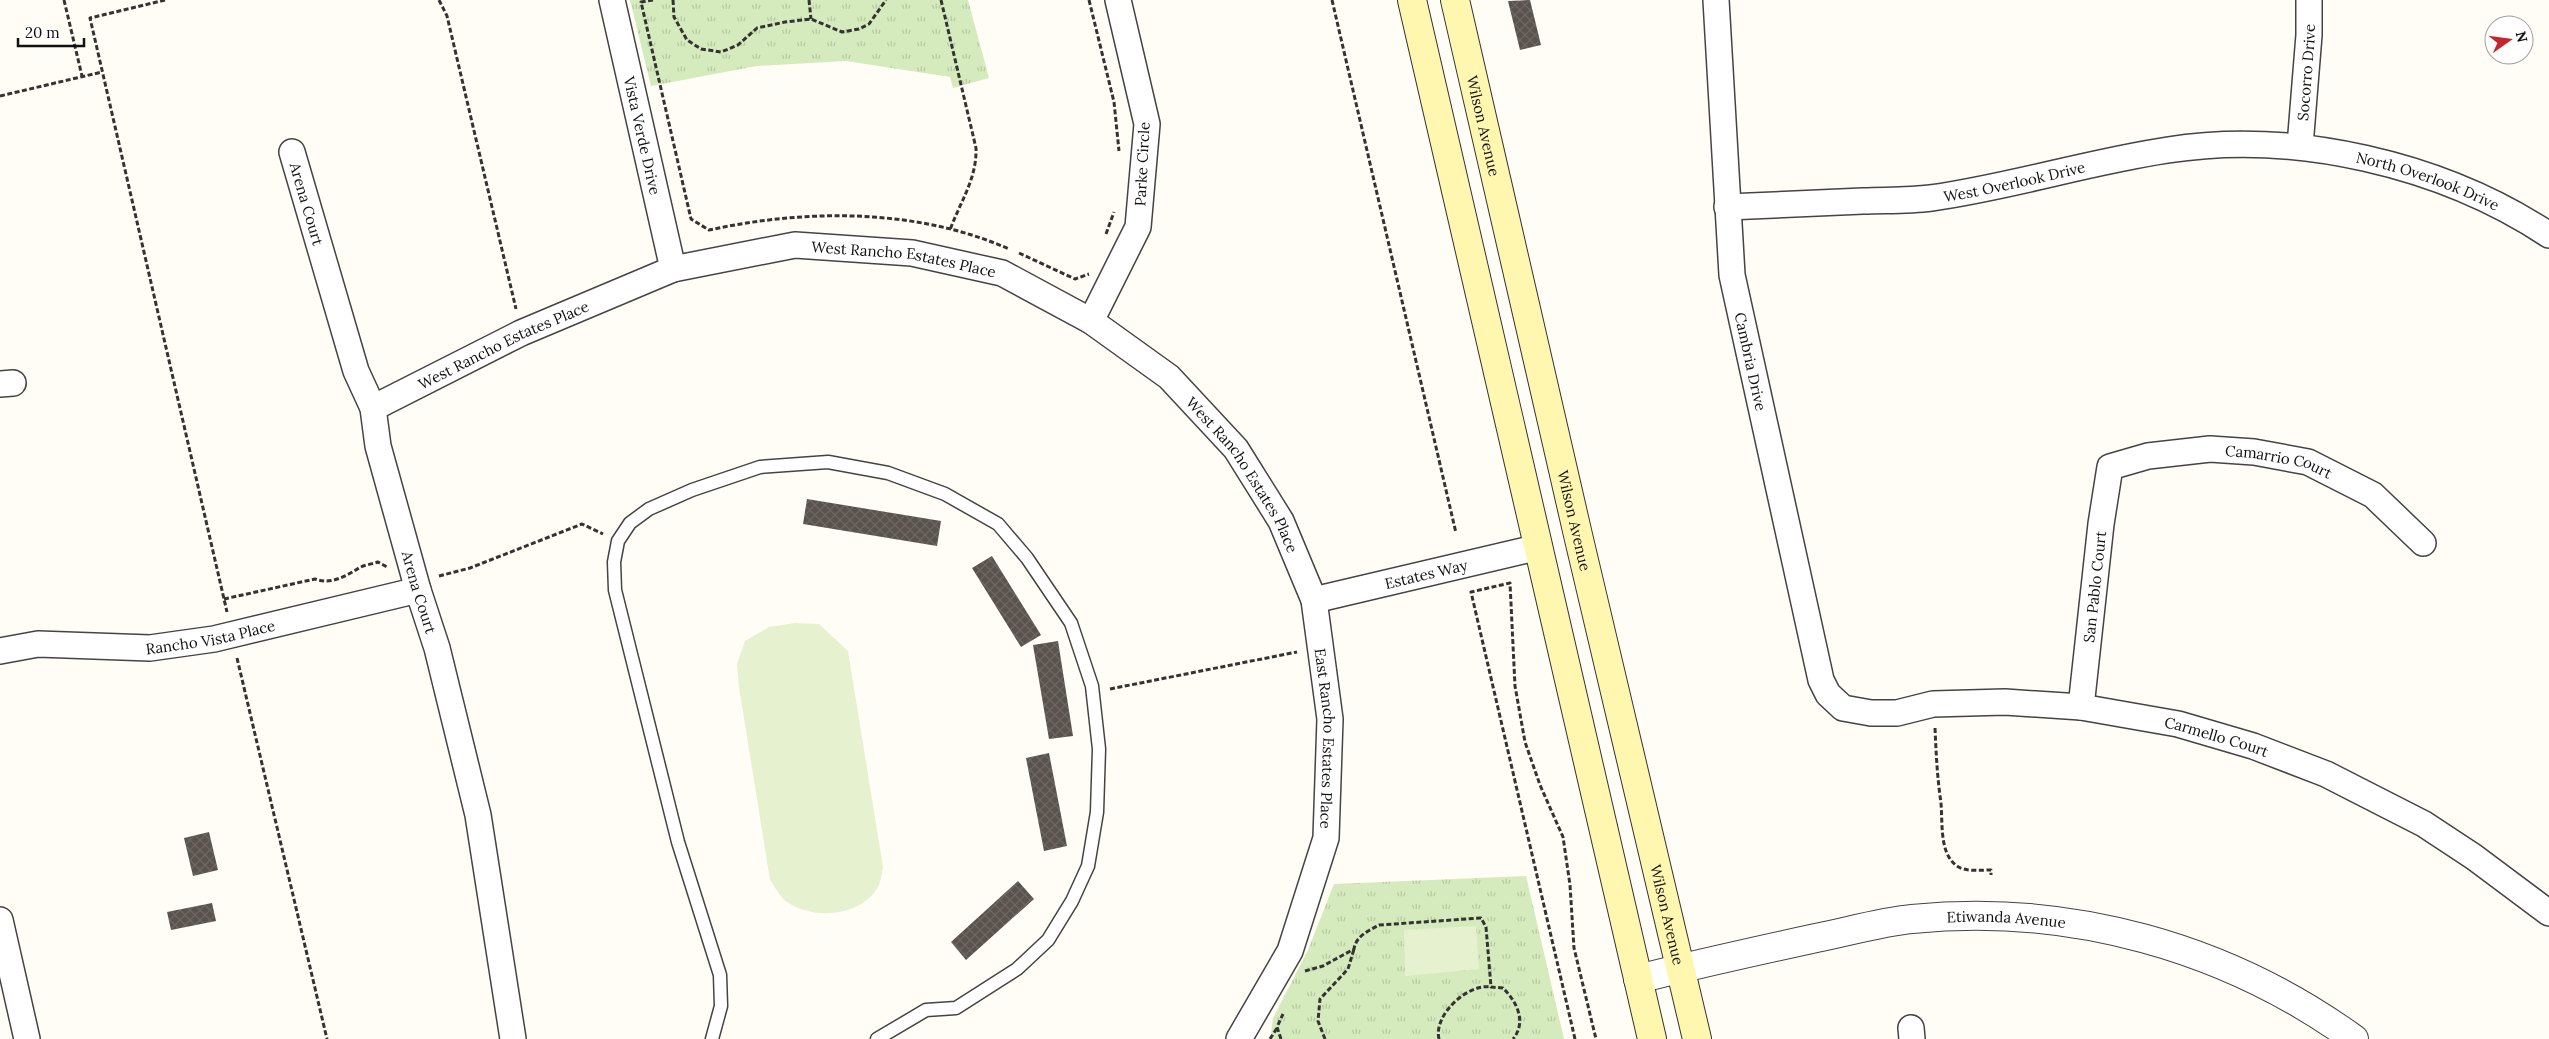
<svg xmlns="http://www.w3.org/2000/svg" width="2549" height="1039" viewBox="0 0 2549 1039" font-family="Lora,serif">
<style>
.park{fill:url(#park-tufts)}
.pitch{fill:#e6f2cf}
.building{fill:url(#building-cross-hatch)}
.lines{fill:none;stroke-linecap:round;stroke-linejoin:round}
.service-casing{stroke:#444;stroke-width:15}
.minor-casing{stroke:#444;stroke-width:28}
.tertiary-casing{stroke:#444;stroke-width:30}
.secondary-casing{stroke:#333;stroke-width:30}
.path{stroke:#333;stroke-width:3;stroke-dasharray:5 2.5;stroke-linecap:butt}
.service{stroke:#fff;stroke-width:12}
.minor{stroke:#fff;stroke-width:25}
.tertiary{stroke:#fff;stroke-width:28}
.secondary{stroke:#fff6b0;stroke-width:28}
.labels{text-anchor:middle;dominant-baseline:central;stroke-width:5;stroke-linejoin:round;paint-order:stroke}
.street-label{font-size:15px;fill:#111;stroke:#fff}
</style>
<defs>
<pattern id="park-tufts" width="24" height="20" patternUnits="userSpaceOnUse" patternTransform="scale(1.25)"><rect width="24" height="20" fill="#d5ebbd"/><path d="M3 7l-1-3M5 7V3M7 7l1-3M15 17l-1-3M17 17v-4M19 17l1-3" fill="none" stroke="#b6c8a1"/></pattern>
<pattern id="building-cross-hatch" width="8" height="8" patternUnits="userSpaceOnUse" patternTransform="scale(1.25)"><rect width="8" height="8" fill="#5a524d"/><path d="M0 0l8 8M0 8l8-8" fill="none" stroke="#6d6662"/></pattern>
</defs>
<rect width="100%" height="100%" fill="#fffdf5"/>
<!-- park -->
<path class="park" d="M630,0h338l21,78 -36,10 -3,-11 -104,-16 -89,5 -106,20z
M1526,876l38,163h-291l-2,-5 2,-16 35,-68 26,-66z"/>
<!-- pitch -->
<path class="pitch" d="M795,623l24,1 29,27 35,216c-1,6 -2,14 -5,20 -17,30 -65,33 -91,15 -7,-5 -12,-15 -17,-22l-31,-193 -2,-23 8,-23 24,-14z
M1476,926l3,43 -74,7 -1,-46z"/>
<!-- building -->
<path class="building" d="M1530,0l11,45 -21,5 -12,-49z
M807,499l134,22 -4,25 -134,-22z
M992,556l49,79 -20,12 -49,-79z
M1058,641l15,95 -24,3 -16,-94z
M1049,753l18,93 -23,5 -18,-93z
M209,832l9,38 -25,6 -9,-38z
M1018,881l16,18 -68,61 -15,-18z
M212,903l4,18 -45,9 -4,-18z"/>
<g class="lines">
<defs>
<path id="service" d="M712,1039l9,-33 -1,-31 -42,-133 -63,-252 -1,-28 4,-21 12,-18 19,-14 43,-19 68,-23 68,-5 60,11 57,21 53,30 29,34 44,65 21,63 7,63 -2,63 -9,54 -16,35 -24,39 -31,29 -61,39 -30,2 -49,29"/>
<g id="minor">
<path id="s1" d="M612,0l61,269"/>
<path id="s2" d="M1716,0l16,275 89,405 7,14 15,14 28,5h26l36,-9 72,-2 76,5 97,17 75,22 73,28 98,50 50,33 75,56"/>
<path id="s3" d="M2300,146l9,-111v-35"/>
<path id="s4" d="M292,152l64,219 17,37 5,38 40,144 19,58 41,167 35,224"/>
<path id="s5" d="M1727,207c45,-2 90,-4 136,-6 22,-1 45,0 68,-3 79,-11 157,-36 237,-48 126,-20 274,14 381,85"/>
<path d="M1091,321l47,-94 9,-103 -29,-124"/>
<path d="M0,384l13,-1"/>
<path id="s6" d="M373,408l148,-75 152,-64 122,-24 117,8 90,20 89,48 78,56 67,72 45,72 33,79 16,119 -4,119 -36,113 -51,88"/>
<path id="s7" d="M1314,600l225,-53"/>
<path id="s8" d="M0,651l38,-7 112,4 64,-9 204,-49"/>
<path id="s9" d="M2081,707l20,-183 9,-57 38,-11 62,-7 44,3 54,10 65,33 50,48"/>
<path d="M0,920l27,119"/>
<path d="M1911,1028l1,11"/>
</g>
<g id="tertiary">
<path id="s10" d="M1638,979c59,-15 118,-28 178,-41 31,-6 64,-16 96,-19 157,-16 315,28 442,120"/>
</g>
<g id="secondary">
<path d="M1412,0l240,1039"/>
<path id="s11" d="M1455,0l123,535 119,504"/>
</g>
</defs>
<!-- service casing -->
<use href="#service" class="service-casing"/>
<!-- minor casing -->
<use href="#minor" class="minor-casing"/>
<!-- tertiary casing -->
<use href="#tertiary" class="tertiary-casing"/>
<!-- secondary casing -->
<use href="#secondary" class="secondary-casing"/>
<!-- path -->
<path class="path" d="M64,0l18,76
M165,0l-75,18 137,594
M439,0l8,16 69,293
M653,0l-12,2 50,217 18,11c97,-21 207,-22 300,19
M673,0l1,17 13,23 14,9 20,3 17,-7 19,-17 28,-6 26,-3 31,13 17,-3 10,-5 17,-24
M809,0l2,19
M941,0l35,148c1,31 -16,54 -26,82
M1089,0l25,102 5,49
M1332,0l124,533
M0,96l102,-24
M1106,234l8,-22
M1019,253l56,26 14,-5
M439,576l31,-8 112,-44 21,10
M224,599l91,-20c16,6 31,-3 44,-11 5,-3 13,-4 19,-6l9,5
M237,658l90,381
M1110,689l187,-37
M1935,728c1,23 2,45 5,68 4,20 -3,56 17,70 8,6 24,4 34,4v5
M1305,971l18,-5 31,-17c2,-13 14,-18 25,-24l102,-7 5,9 5,60 12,1c14,14 24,34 10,51
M1270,1039l7,-11
M1281,1039l-4,-12 6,-13
M1325,1039l-7,-18 2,-22 28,-30 6,-20
M1439,1039c-6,-24 29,-56 52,-52
M1575,1039l-104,-447 39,-9 5,103 10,56 15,43 23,52 7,48 4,63 22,91"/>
<!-- service -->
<use href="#service" class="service"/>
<!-- minor -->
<use href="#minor" class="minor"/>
<!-- tertiary -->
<use href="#tertiary" class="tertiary"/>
<!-- secondary -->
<use href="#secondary" class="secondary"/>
</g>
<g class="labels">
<!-- street labels -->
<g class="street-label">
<text stroke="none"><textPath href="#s3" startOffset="74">Socorro Drive</textPath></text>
<text stroke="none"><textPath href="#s11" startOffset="129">Wilson Avenue</textPath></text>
<text stroke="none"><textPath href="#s1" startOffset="139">Vista Verde Drive</textPath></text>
<text transform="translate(1142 164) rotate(-87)">Parke Circle</text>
<text stroke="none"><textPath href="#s5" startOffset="289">West Overlook Drive</textPath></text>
<text stroke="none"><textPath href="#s5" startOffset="711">North Overlook Drive</textPath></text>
<text stroke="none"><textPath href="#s4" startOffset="54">Arena Court</textPath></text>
<text stroke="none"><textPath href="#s6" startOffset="565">West Rancho Estates Place</textPath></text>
<text stroke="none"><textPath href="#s6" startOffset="145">West Rancho Estates Place</textPath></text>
<text stroke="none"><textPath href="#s2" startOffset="364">Cambria Drive</textPath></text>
<text stroke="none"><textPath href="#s9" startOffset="414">Camarrio Court</textPath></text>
<text stroke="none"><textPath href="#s6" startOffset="985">West Rancho Estates Place</textPath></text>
<text stroke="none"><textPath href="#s11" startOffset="534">Wilson Avenue</textPath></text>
<text stroke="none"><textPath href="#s7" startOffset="115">Estates Way</textPath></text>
<text stroke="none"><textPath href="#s9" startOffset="121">San Pablo Court</textPath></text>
<text stroke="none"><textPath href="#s4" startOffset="459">Arena Court</textPath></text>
<text stroke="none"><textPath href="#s8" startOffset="212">Rancho Vista Place</textPath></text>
<text stroke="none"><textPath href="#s2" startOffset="1105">Carmello Court</textPath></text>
<text stroke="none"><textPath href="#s6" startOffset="1270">East Rancho Estates Place</textPath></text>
<text stroke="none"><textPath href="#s11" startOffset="939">Wilson Avenue</textPath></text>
<text stroke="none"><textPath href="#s10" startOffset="375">Etiwanda Avenue</textPath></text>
</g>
</g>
<!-- north arrow -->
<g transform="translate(2509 40) rotate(76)"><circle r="24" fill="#ffffff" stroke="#a0a0a0"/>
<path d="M0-4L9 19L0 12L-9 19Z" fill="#c4262e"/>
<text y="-8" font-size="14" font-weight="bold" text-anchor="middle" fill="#111111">N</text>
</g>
<!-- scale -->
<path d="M18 38v8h66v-8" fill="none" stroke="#111111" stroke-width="2.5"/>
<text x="25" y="38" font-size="15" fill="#111111" stroke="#ffffff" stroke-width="4" paint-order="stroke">20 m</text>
</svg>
